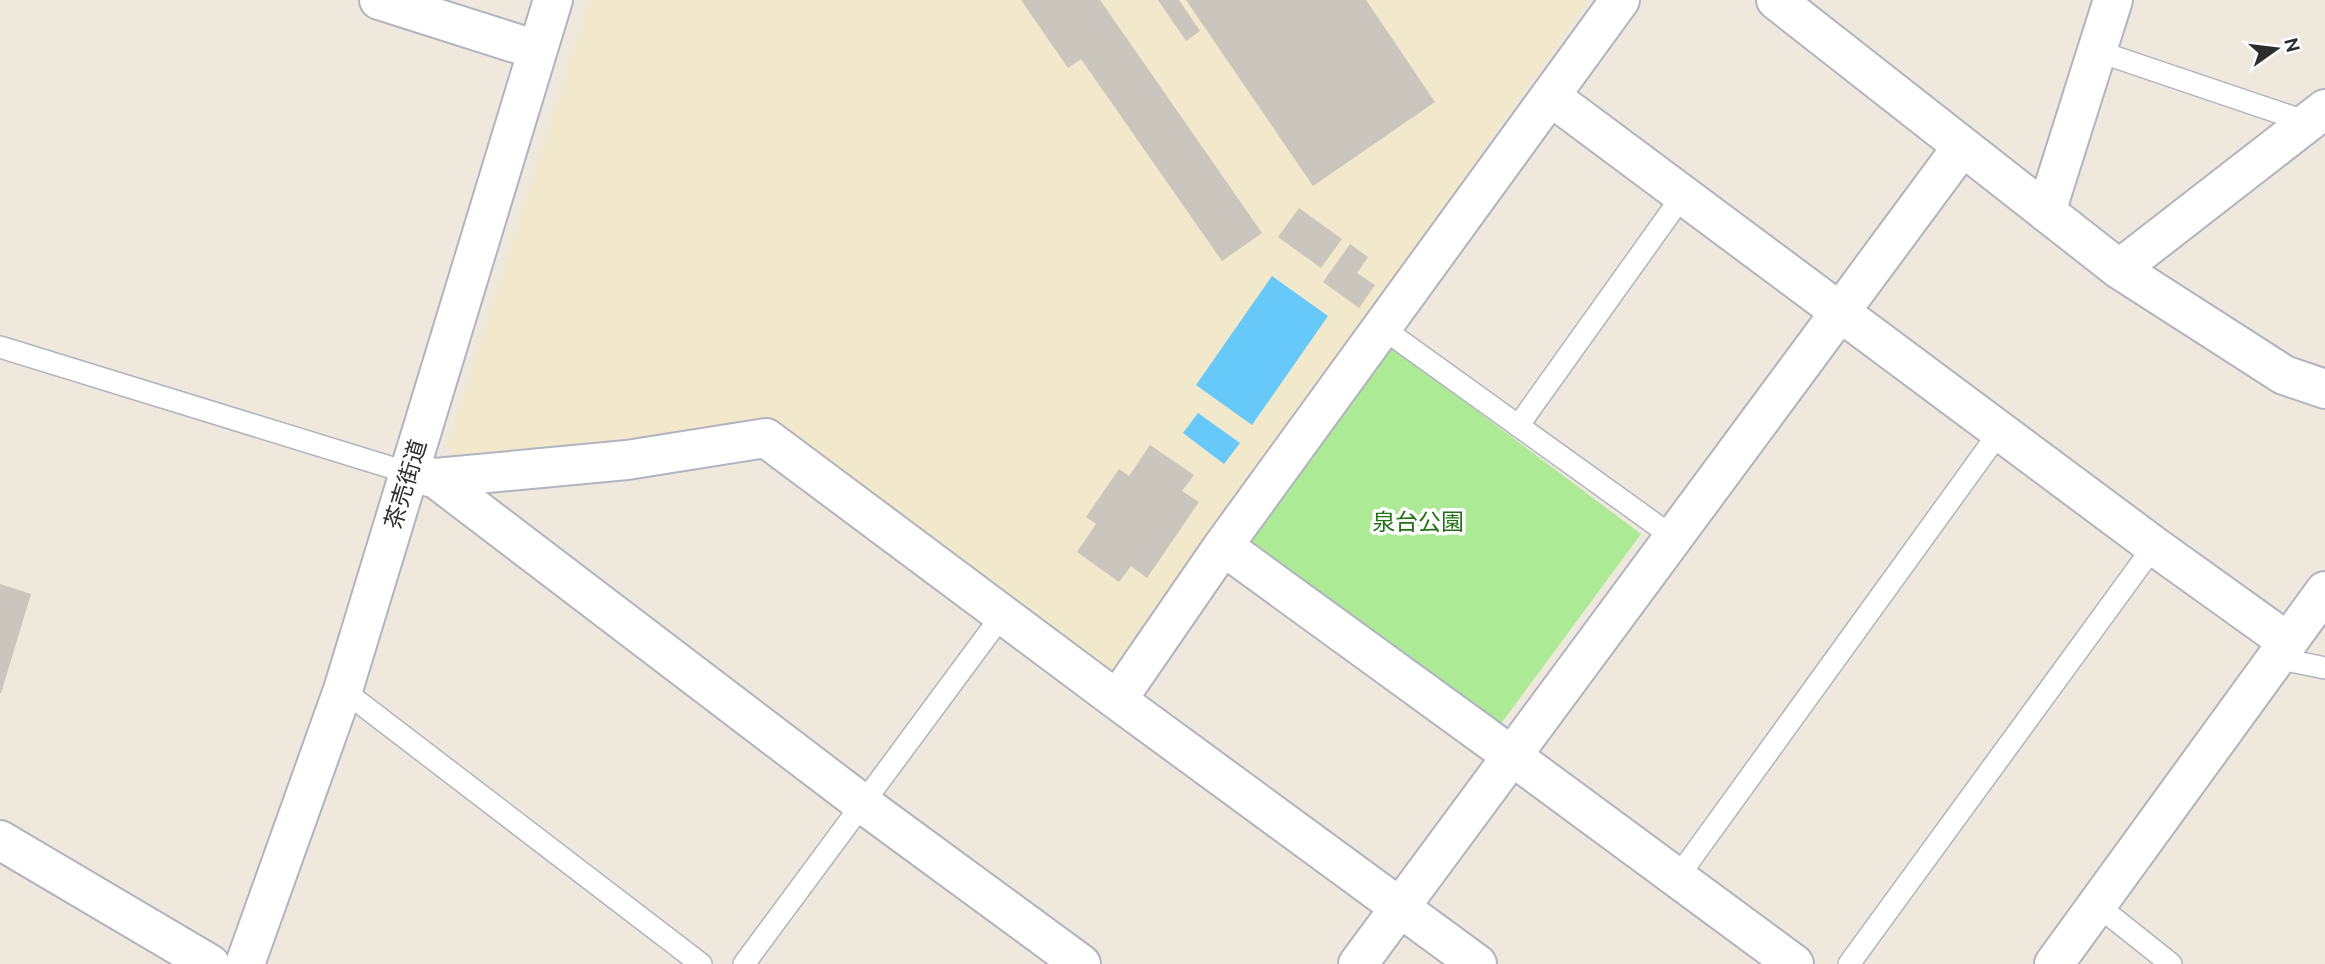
<svg xmlns="http://www.w3.org/2000/svg" width="2325" height="964" viewBox="0 0 2325 964" font-family="Ubuntu,'Noto Sans JP',sans-serif">
<style>
.education{fill:#f2e8cb}
.green{fill:#acea95}
.water{fill:#67c8fa}
.building{fill:#cac5bd}
.lines{fill:none;stroke-linecap:round;stroke-linejoin:round}
.service-casing{stroke:#b1b3c1;stroke-width:24}
.minor-casing{stroke:#b1b3c1;stroke-width:42}
.tertiary-casing{stroke:#b1b3c1;stroke-width:42}
.service{stroke:#fff;stroke-width:21}
.minor{stroke:#fff;stroke-width:38}
.tertiary{stroke:#fff;stroke-width:38}
.labels{text-anchor:middle;dominant-baseline:central;stroke-width:7;stroke-linejoin:round;paint-order:stroke}
.street-label{font-size:23px;fill:#2c2c2c;stroke:#fff}
.park-label{font-size:23px;fill:#217114;stroke:#fff}
</style>
<rect width="100%" height="100%" fill="#efe8dd"/>
<!-- education -->
<path class="education" d="M590,0h998l-472,676 -348,-251 -311,35 -10,-14z"/>
<!-- green -->
<path class="green" d="M1381,339l260,195 -144,195 -256,-185z"/>
<!-- water -->
<path class="water" d="M1272,276l56,40 -76,109 -56,-40z
M1198,413l42,30 -16,21 -41,-31z"/>
<!-- building -->
<path class="building" d="M1021,0h79l162,233 -40,28 -141,-202 -13,9z
M1158,0h21l21,31 -14,10z
M1186,0h180l69,102 -122,84z
M1299,208l43,31 -21,29 -43,-31z
M1350,244l18,13 -11,16 18,12 -16,23 -36,-26z
M1150,445l44,30 -12,16 17,11 -52,76 -16,-12 -12,16 -42,-30 19,-28 -10,-7 33,-48 10,7z
M0,584l31,10 -30,99h-1z"/>
<g class="lines">
<defs>
<path id="service" d="M2097,51l210,71
M1381,327l292,210
M0,347l409,126
M1518,426l165,-231
M2276,658l49,10
M343,690l358,274
M1677,878l324,-448
M2097,905l74,59
M744,964l259,-350
M1849,964l305,-418"/>
<path id="minor" d="M379,0l158,50
M1550,96l604,450 134,96
M2046,212l67,-212
M2119,269l206,-160
M409,473l26,5 192,-18 139,-22 351,262 360,264
M435,478l428,326 218,160
M1223,546l289,210 282,208
M1117,700l106,-154 397,-546
M1358,964l604,-817
M2054,964l271,-373"/>
<path id="tertiary" d="M1776,0l343,269 165,106 41,14
M0,840l210,124
M245,964l98,-274 210,-690"/>
</defs>
<!-- service casing -->
<use href="#service" class="service-casing"/>
<!-- minor casing -->
<use href="#minor" class="minor-casing"/>
<!-- tertiary casing -->
<use href="#tertiary" class="tertiary-casing"/>
<!-- service -->
<use href="#service" class="service"/>
<!-- minor -->
<use href="#minor" class="minor"/>
<!-- tertiary -->
<use href="#tertiary" class="tertiary"/>
</g>
<g class="labels">
<!-- street labels -->
<g class="street-label">
<text transform="translate(405 484) rotate(-73)">茶売街道</text>
</g>
<!-- park labels -->
<g class="park-label">
<text x="1418" y="521">泉台公園</text>
</g>
</g>
<!-- north arrow -->
<g transform="translate(2276 49) rotate(76)" stroke="#ffffff" stroke-width="5" paint-order="stroke">
<path d="M0-5L12 26L0 18L-12 26Z" fill="#2c2c2c"/>
<text y="-10" font-size="19" font-weight="bold" text-anchor="middle" fill="#2c2c2c">N</text>
</g>
</svg>
